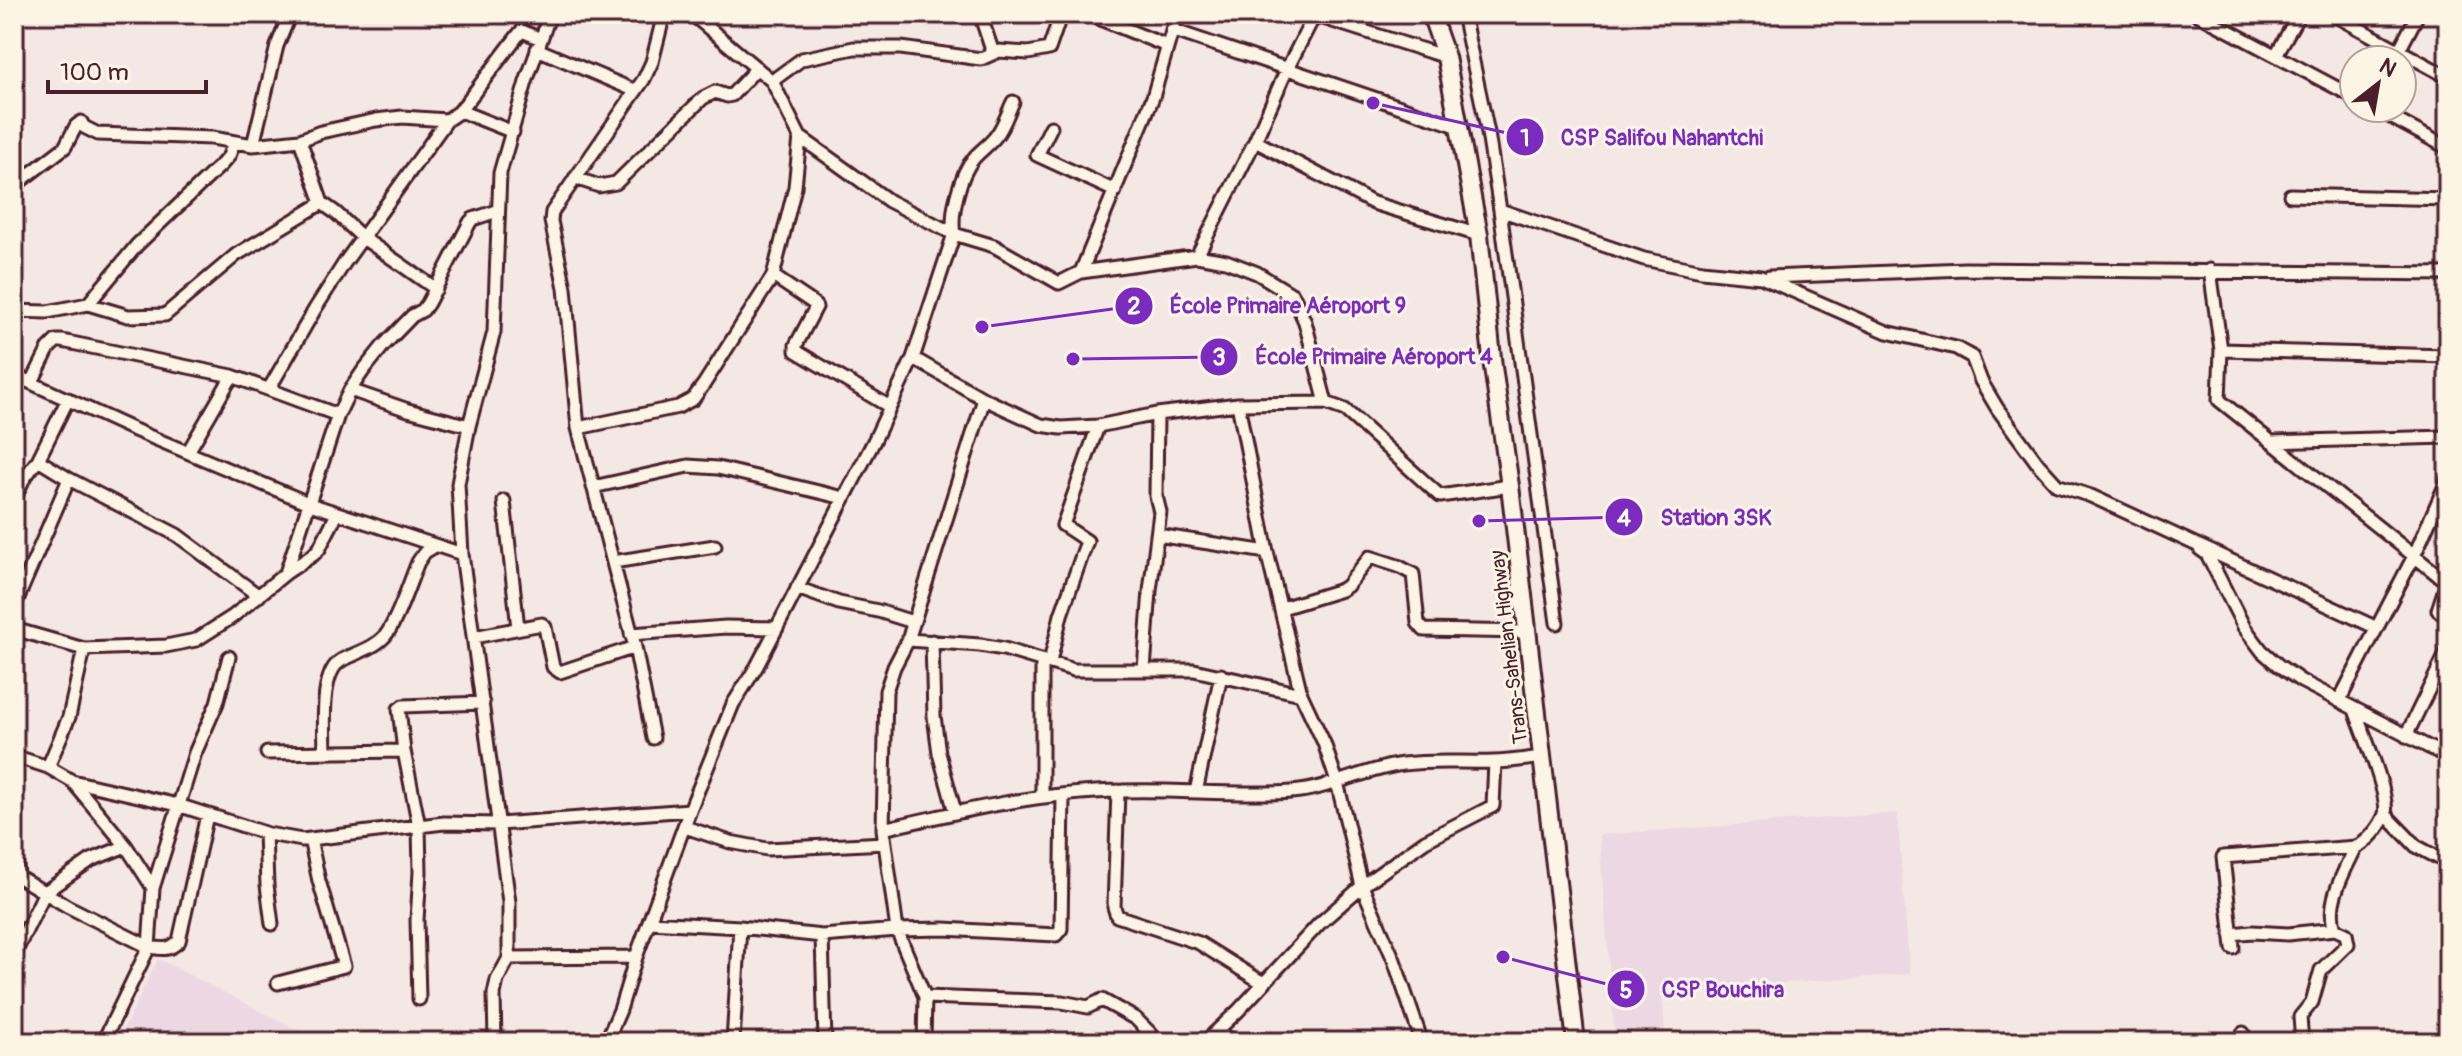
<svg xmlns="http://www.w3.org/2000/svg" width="2462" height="1056" viewBox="0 0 2462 1056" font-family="Pangolin,sans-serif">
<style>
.built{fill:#ebd8e2}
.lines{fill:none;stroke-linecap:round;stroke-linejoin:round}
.minor-casing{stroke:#4a1f2b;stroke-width:17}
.highway-casing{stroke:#4a1f2b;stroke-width:22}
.minor{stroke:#fcf5e5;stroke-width:11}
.highway{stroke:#fcf5e5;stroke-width:16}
.labels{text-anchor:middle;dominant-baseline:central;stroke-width:6;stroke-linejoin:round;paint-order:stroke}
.street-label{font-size:20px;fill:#4a1f2b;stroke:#fcf5e5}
.leader{fill:none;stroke:#7b2cbf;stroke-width:3}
.callout-dot{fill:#7b2cbf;stroke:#fcf5e5;stroke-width:3}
.mark-label{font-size:24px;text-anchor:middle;font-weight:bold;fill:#fff}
.callout-label{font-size:22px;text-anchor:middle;font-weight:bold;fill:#7b2cbf;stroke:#fcf5e5;stroke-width:6;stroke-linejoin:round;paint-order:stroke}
</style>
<rect width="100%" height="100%" fill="#f4e8e4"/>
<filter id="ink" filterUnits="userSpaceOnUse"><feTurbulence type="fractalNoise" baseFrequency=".0125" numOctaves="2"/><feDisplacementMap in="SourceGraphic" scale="16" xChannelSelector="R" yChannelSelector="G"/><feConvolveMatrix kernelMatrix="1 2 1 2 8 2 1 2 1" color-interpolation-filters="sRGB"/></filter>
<g filter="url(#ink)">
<!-- built -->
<path class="built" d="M1897,813l13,161 -248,18 4,50h-51l-16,-207z
M158,959l163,83h-204z"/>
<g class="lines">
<defs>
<path id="minor" d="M290,14l-13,32 -24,99 47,-5 21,-8 55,-12 26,-3 45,3
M980,14l13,39
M1088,14l79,32
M1463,14l25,119 12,77 57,413
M2197,14l157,83
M2332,14l116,63
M1172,30l288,97
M537,49l99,42
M2276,55l23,-41
M2394,60l24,-46
M772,81l30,-22 52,-11h47l80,11 18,-8 29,2 21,-4 12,-35
M2374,108l74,40
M460,111l53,21
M1051,127l-14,28 78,36
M800,137l89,64 65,33 40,12 65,37 22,-11 116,-16 29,5 31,12 36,22 12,27 21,81
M300,140l22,63
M1255,141l118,62 106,32
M575,178l24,8 17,-3 87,-85 12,-6 12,4 5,-1 25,-27
M14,186l51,-39 11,-21 5,-4 3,5 14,7 114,4 41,7
M2290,195l158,4
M1500,210l144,49 58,12 59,6 126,55 69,16 16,9 9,24 16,27 41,56 19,21 34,11 286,132
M1197,256l58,-115 32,-72 24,-47 5,-4h7l123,39
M2210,270l11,80 -2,50 229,183
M1081,272l72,-175 24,-83
M773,276l40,27 3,4 -20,38v6l94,56
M1769,277l196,-8 483,5
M88,304l49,-59 85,-81 7,-8 5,-14
M14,311l33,1 41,-8 40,12 37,-1 71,-60 86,-52 14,10 27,25 73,51
M2221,350l227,6
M913,358l71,41 57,26 20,3 37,-2 59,-12 81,-10
M14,375l118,54 181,76 149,49
M32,382l17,-34 7,-7h6l170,35 106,39
M269,389l46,-80 30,-47 102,-142 13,-9 59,-77 3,-3 19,8
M350,390l58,20 61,16
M68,399l-30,61 31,19 108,56 82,61
M578,428l100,-21 15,-8 11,-15 69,-108 22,-89 5,-50 -28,-56 -79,-66 -5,-1
M2271,442l177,-5
M188,452l44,-76
M593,487l95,-21 30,2 126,30
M14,500l9,-20 15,-20
M504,501l14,127
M1157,535l110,17
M2200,549l7,5 37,73 18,24 16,14 23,16 147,76
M613,562l102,-16
M286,573l52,-158 12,-25 13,-19 20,-25 29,-30 11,-6 5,-7 42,-81 3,-3 24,-8
M2447,582l-9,28 10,8
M797,588l42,15 39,8 35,11
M14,607l55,-128
M1282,608l59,-18 6,-4 23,-29 28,9 15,8 5,49 6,7 103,2
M14,629l70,20
M631,634l95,-7 51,1
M474,637l68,-13 3,3 8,40 7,5 75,-25
M908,640l72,5 24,4 70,21h120l107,24
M932,641l2,75 5,37 16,59
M1050,662l11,-47 26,-74 -24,-16 35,-99
M1144,669l6,-78 10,-79 -4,-16 1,-82
M2339,701l75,-145 34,-77
M2406,736l42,-86
M653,738l-18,-91 -57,-219 -13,-140 -14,-67 1,-9 92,-133 8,-17 12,-48
M267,753l137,-2
M325,753c0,-24 -6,-81 17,-93 14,-7 32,-12 43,-24 12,-14 25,-55 33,-74l7,-10 10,-6
M14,756l34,11 24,14 54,65 27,42 -4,59c13,2 20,4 30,-6l28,-126
M48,767l21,-50 15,-68 82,-3 30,-6 36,-23 54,-44 27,-18 6,-6 18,-35
M72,781l106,24 90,29 34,6 142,-17 55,1 191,-14
M1118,791l-4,116 3,9 82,27 64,40
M1196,792l25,-117
M1042,797v-137
M2385,814l31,32 32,17
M685,827l45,15 37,7 118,-6
M883,829c78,-18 158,-37 239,-38 56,-2 113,5 169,1 39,-3 74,-23 112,-28 30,-4 60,-1 90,-2 16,0 33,-3 49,-5
M265,833l2,52 5,39
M14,848l4,28
M14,874l53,32 82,41 -46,95
M153,888l42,-135 22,-50 12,-46
M650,922l90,5 82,9 75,-6 47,-1 112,6 5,-6 2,-133
M2231,934l21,-2 36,2 47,-5c-10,-26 10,-59 21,-82
M822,936l3,106
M2233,948l-10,-91 133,-10c11,-4 25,-21 29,-33 5,-18 -23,-84 -30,-104
M14,955l31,-63 46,-32 35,-14
M509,958l127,-1
M278,983l66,-17 -25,-85 -9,-42
M925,997l137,5 26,5 14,-7 34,19 23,23
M419,999l-2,-79 3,-48 -1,-46 -15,-75 -5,-42 4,-3 80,-3
M1216,1032l20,10
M495,1042l-1,-48 3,-14 12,-22v-56l-47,-348 -4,-70 11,-58 25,-94 6,-159 26,-91 24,-68
M606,1042l14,-32 16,-53 54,-147 43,-106 24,-38 117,-225 39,-83 41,-124c-4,-20 6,-60 20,-76 7,-8 16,-14 22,-22 8,-10 12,-24 17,-34
M733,1042l7,-115
M924,1042l1,-45 -28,-67 -14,-101 3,-138 8,-24 14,-27 76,-241
M1205,1042l33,-31 81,-87 43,-38 63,-45 68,-35 2,-44
M1422,1042l-28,-82 -32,-74 -25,-104 -13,-39 -23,-49 -34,-142 -29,-148 88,-1 19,7 95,86 70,-10
M2242,1042l1,-9
M2302,1042l-2,-25 12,-15 9,-32 27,-26 -2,-10 -11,-5"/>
<path id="highway" d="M1431,14l15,43 33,178 14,132 17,119 66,556"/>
</defs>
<!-- minor casing -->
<use href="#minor" class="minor-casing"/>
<!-- highway casing -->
<use href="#highway" class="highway-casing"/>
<!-- minor -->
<use href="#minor" class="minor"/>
<!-- highway -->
<use href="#highway" class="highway"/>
</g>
</g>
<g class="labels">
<!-- street labels -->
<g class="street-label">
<text transform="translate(1509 647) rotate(-97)">Trans-Sahelian Highway</text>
</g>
</g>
<!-- callouts -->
<path class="leader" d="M1373 103L1525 137M982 327L1134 306M1073 359L1219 357M1479 521L1624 517M1503 957L1626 989"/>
<g class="callout-dot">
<circle cx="1373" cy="103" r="8"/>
<circle cx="982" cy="327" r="8"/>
<circle cx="1073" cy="359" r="8"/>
<circle cx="1479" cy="521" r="8"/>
<circle cx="1503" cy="957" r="8"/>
<circle cx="1525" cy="137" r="20"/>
<circle cx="1134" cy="306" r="20"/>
<circle cx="1219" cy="357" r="20"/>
<circle cx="1624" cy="517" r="20"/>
<circle cx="1626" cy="989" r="20"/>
</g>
<g class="mark-label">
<text x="1525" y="146">1</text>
<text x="1134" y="314">2</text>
<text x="1219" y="365">3</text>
<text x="1624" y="526">4</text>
<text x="1626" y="998">5</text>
</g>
<g class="callout-label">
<text x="1662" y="145">CSP Salifou Nahantchi</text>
<text x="1288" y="313">École Primaire Aéroport 9</text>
<text x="1374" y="364">École Primaire Aéroport 4</text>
<text x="1716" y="525">Station 3SK</text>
<text x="1723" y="997">CSP Bouchira</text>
</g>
<!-- margin -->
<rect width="2462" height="1056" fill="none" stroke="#fcf5e5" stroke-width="48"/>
<rect x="24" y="24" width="2414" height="1008" fill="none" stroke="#4a1f2b" stroke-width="3" filter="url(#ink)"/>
<!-- north arrow -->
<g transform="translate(2378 84) rotate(31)"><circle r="38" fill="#fcf5e5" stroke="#b59f9b" stroke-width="2"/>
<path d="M0-6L14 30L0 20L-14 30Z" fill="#4a1f2b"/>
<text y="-12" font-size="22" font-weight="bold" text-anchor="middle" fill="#4a1f2b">N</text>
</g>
<!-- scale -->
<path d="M48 80v12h158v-12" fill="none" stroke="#4a1f2b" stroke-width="4"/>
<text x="60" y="80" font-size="24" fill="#4a1f2b" stroke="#fcf5e5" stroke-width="6" paint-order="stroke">100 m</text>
</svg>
